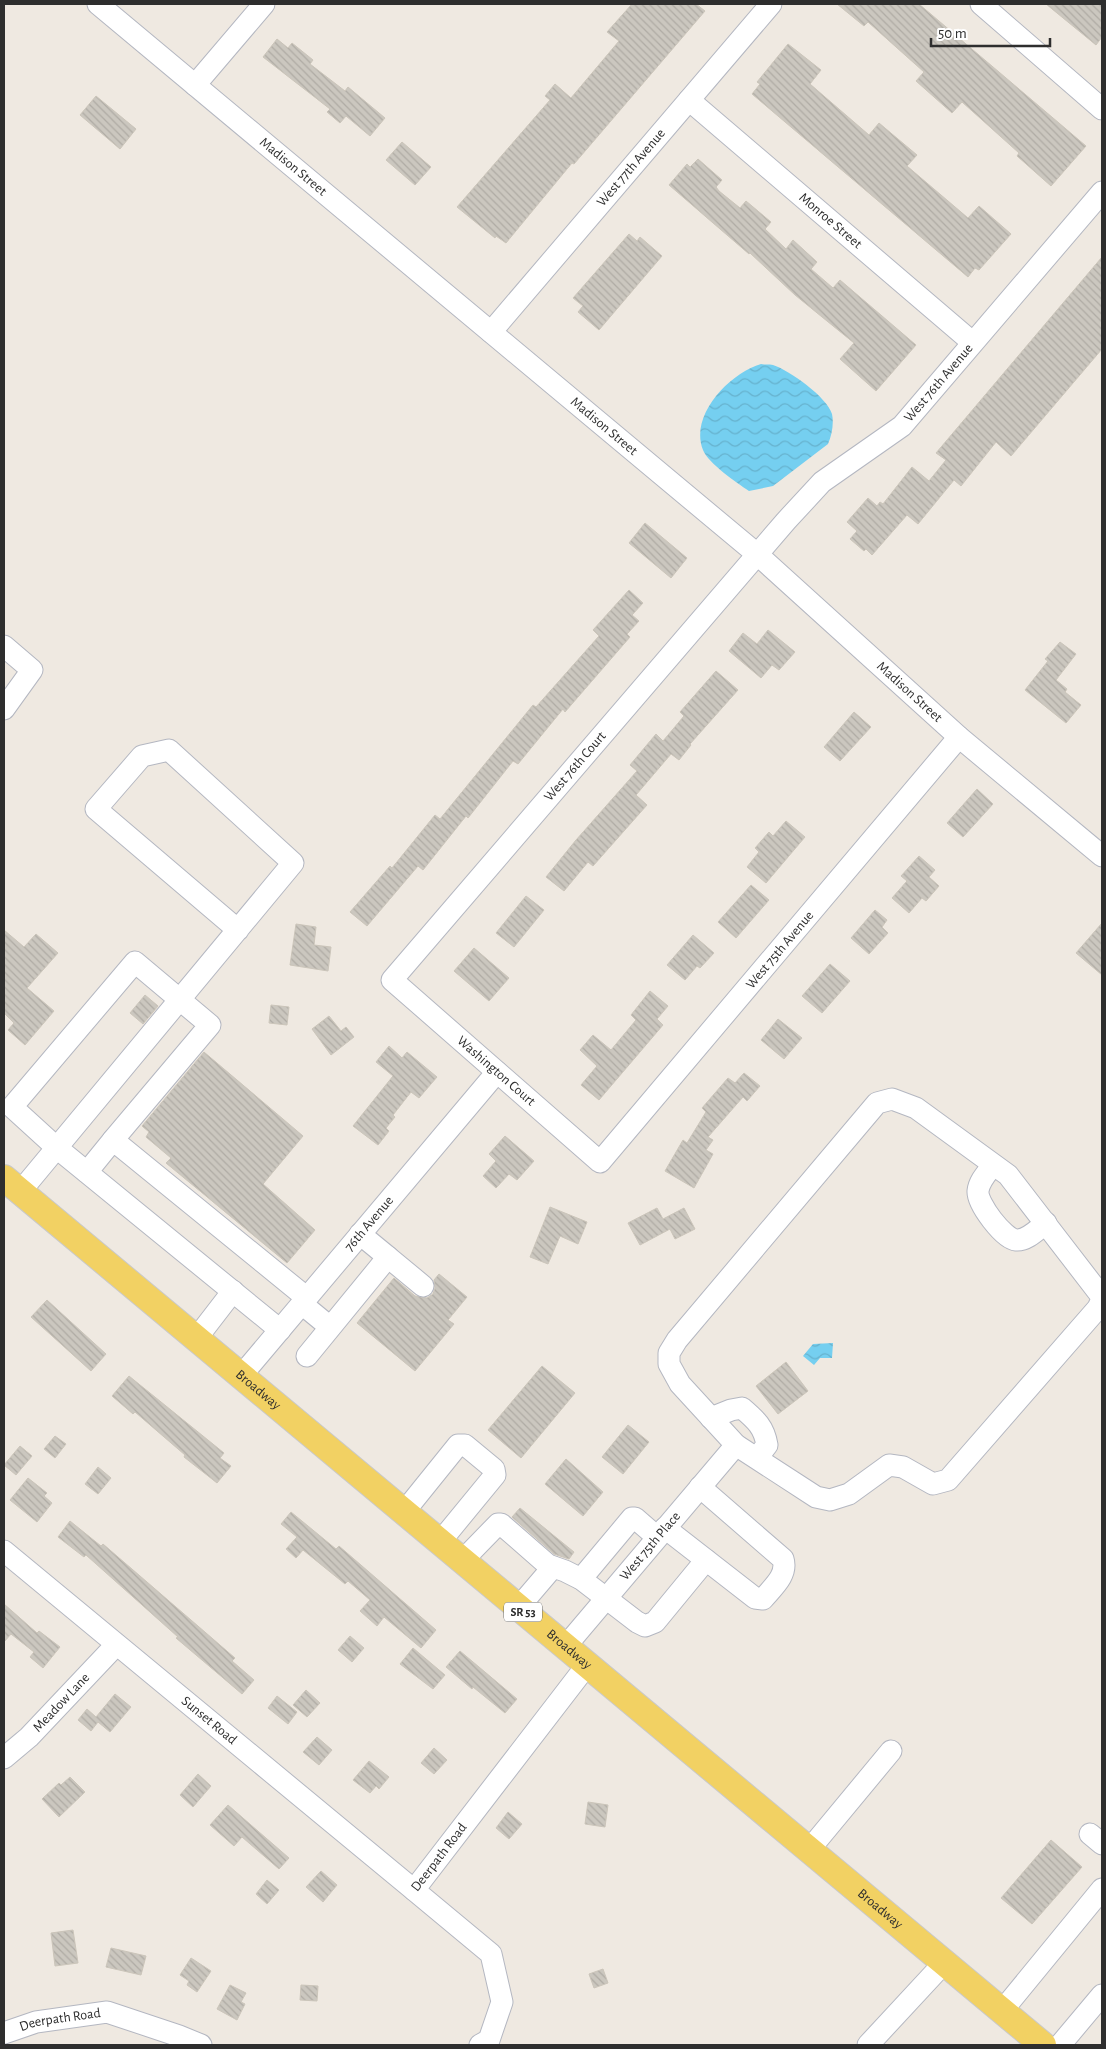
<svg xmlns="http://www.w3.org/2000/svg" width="1106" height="2049" viewBox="0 0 1106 2049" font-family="'Alegreya Sans',sans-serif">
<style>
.water{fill:url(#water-waves)}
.building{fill:url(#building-back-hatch);stroke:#cbc5ba}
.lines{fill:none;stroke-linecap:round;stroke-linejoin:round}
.minor-casing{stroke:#b4b7c1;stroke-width:23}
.major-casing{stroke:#c9c9c9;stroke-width:28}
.minor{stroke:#fff;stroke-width:21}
.major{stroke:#f2d163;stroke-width:26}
.labels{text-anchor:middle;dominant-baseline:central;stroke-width:4;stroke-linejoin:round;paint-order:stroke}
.shield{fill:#fff;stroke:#6d6d6d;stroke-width:1}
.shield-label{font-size:12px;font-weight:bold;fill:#2e2e2e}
.street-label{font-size:14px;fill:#2e2e2e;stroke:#fff}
</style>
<defs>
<pattern id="water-waves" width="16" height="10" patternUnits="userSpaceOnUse" patternTransform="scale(1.25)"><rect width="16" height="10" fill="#75cff0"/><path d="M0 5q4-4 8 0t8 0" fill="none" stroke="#66b2ce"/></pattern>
<pattern id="building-back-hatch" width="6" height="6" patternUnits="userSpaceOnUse" patternTransform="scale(1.25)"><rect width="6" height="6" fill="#cbc7bf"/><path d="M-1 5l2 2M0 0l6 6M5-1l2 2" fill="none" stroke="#afaba4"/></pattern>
</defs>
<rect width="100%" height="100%" fill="#efe9e1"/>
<!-- water -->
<path class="water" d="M761,364c4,1 8,0 12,1 16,5 54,32 59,49 2,9 0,21 -4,30l-55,42 -24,5c-12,-8 -41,-28 -46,-41 -14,-35 27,-77 58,-86z
M833,1343l-1,15h-12l-6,7 -11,-9 10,-12z"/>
<!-- building -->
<path class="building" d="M632,4h64l9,7 -131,153 -2,-1 -66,80 -10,-7 -1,2 -38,-31 93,-107 -5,-4 10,-12 16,14 48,-57 -12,-9z
M837,4h82l167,142 -35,40 -34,-30 2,-3 -57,-51 -10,11 -36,-32 8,-9 -56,-50 -4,4z
M1046,4h56v33l-6,8z
M277,39l11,9 4,-5 21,17 -3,4 35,27 3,-4 37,31 -15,18 -24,-20 -6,7 -13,-11 3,-3 -67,-52z
M788,44l33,26 -11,14 59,51 10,-12 38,32 -10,11 61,52 11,-12 32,28 -32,36 -4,-2 -7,9 -216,-183 8,-10 -3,-2z
M96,96l40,33 -16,20 -40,-34z
M402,142l29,25 -16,18 -29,-25z
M698,159l24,21 -6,7 3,4 21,17 6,-7 25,21 -6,7 21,20 7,-9 24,22 -6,7 22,19 7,-8 76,65 -40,46 -36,-32 14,-16 -59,-48 -45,-42 -1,1 -80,-69 18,-21 3,3z
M629,234l8,7 3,-4 22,19 -63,74 -21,-18 5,-6 -10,-8z
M1102,257v92l-91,107 -15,-14 -35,44 -7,-6 -36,44 -11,-9 -35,40 -6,-6 -2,2 -14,-12 7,-8 -10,-9 21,-24 9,8 3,-4 3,2 29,-37 17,14 17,-21 -10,-7z
M645,523l42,35 -16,20 -42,-35z
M629,590l14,13 -11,12 7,6 -12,13 3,3 -65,75 -2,-3 -45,55 -5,-3 -45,57 -2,-2 -43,54 -5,-4 -51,60 -17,-14 40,-46 2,2 43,-53 5,4 93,-114 3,2 63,-71 -6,-6z
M768,630l27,22 -16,18 -7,-5 -11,13 -32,-27 14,-18 14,11z
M1060,642l16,12 -20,26 11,9 -2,3 16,13 -15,18 -41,-33 23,-29 -3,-2z
M716,671l22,19 -48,54 1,1 -12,15 -8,-6 -35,41 11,10 -54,61 -5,-4 -24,29 -18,-14 30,-37 61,-69 -7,-6 26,-31 7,7 21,-25 -4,-4z
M854,712l17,15 -31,34 -16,-14z
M977,789l16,15 -30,33 -16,-14z
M786,821l19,16 -39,46 -19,-16 12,-15 -4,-4 14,-16 4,4z
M919,856l16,14 -6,7 10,9 -13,15 -4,-3 -13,15 -17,-15 15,-17 -6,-5z
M751,885l18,15 -33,38 -18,-16z
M526,896l18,14 -30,37 -18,-14z
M875,910l12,10 -5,7 6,6 -19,21 -18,-16z
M1102,923v52l-26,-22z
M296,924l20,3 -2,18 17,2 -3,24 -38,-6z
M4,930l20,17 12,-13 22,19 -31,35 27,23 -29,34 -17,-15 6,-7 -10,-10z
M693,935l21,18 -14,15 -3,-2 -12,14 -18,-15z
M474,948l35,30 -20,23 -35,-30z
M830,964l20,17 -28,32 -20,-17z
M650,991l18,15 -11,13 6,6 -64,75 -18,-15 16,-19 -17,-16 13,-15 18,15 25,-30 -5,-5z
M145,995l13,11 -15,18 -13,-11z
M271,1005l18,2 -2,18 -18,-2z
M329,1016l12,15 5,-4 8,10 -23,18 -19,-26z
M778,1019l24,19 -18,21 -23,-19z
M389,1046l13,12 5,-6 30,25 -18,21 -8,-6 -18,23 2,2 -9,11 3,3 -11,14 -25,-19 40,-50 -17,-14z
M204,1052l99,84 -40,48 52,46 -28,33 -121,-100 5,-5 -25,-21 3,-5 -7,-6z
M744,1073l16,13 -13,15 -4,-4 -35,40 5,3 -7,10 7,4 -19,34 -29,-17 18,-31 4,3 19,-31 -4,-4 26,-30 7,5z
M505,1136l29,25 -17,19 -8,-6 -13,14 -13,-12 13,-15 -7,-7z
M550,1207l37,15 -9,22 -18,-8 -12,28 -18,-7z
M657,1208l6,11 21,-11 11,21 -20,10 -5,-10 -30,16 -12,-22z
M439,1274l28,23 -19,23 6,4 -39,47 -58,-48 37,-45 21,18 12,2 6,-4 2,-6 -1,-8z
M47,1300l59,54 -15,17 -60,-54z
M786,1362l22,29 -30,23 -22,-28z
M542,1366l33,27 -54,65 -33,-28z
M129,1376l95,77 -4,5 11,8 -14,17 -33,-26 1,-2 -50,-43 -2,2 -21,-18z
M628,1425l21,17 -26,32 -21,-17z
M55,1436l11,8 -11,14 -11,-9z
M20,1446l12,10 -16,19 -12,-10z
M566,1459l37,33 -20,24 -38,-32z
M98,1467l13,11 -13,16 -13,-10z
M28,1478l19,15 -3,3 8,7 -15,19 -27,-22z
M520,1508l54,44 -5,7 -15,-5 -42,-37z
M291,1512l45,37 3,-3 97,84 -15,18 -37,-31 -7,9 -17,-15 10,-11 -22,-19 -3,3 -42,-34 -7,8 -10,-9 11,-12 -16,-13z
M70,1521l31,25 2,-2 132,114 -3,3 22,19 -12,14 -66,-56 2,-1 -92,-82 -2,2 -26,-20z
M4,1604l33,29 2,-2 21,16 -17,21 -13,-11 4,-5 -23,-18 -7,8z
M350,1636l14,12 -12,14 -14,-12z
M413,1648l32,27 -12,14 -33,-25z
M460,1651l57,48 -12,14 -32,-26 -1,2 -26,-22z
M306,1690l14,13 -13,14 -14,-12z
M115,1694l16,13 -21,25 -12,-10 -7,9 -13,-11 9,-11 9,8z
M277,1696l20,16 -9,12 -20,-16z
M317,1737l15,13 -13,15 -16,-13z
M434,1748l13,12 -13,14 -13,-11z
M369,1761l20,16 -10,12 -3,-3 -6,7 -17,-13z
M198,1774l13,12 -18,21 -13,-12z
M70,1777l15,15 -26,25 -17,-18 17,-16 2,2z
M588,1802l20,3 -3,22 -20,-3z
M228,1805l61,53 -10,11 -37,-32 -8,9 -24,-21z
M508,1812l14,12 -13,15 -13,-11z
M1051,1840l31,27 -50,57 -31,-26z
M321,1871l16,14 -14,17 -17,-15z
M267,1880l12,10 -12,14 -11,-10z
M73,1930l5,33 -23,3 -4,-33z
M111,1948l35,8 -5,19 -35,-8z
M191,1958l20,13 -14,21 -10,-7 2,-4 -9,-6z
M603,1969l5,14 -14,5 -5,-14z
M230,1985l16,8 -5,9 4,2 -8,16 -20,-11z
M301,1985l17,1 -1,15 -17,-1z"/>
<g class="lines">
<defs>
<g id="minor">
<path id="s1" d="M98,4l660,551 201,182 143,119"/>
<path d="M981,4l121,105"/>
<path d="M195,85l69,-81"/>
<path id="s2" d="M689,100l283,242"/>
<path id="s3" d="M491,332l280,-328"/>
<path d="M4,646l28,24 -28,39"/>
<path id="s4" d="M959,737l-359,425 -208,-182 394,-459 36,-39 80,-56 200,-234"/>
<path d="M113,1140l97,-115 -75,-63 -123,145 45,41 223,182"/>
<path d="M993,1165c-6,8 -14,16 -15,26 -1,13 26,48 38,49 11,1 22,-11 30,-17"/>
<path d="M87,1172l26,-32 194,158"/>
<path d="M20,1192l273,-329 -124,-113 -27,6 -46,53 142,121"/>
<path d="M388,1257l35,29"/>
<path d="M1102,1297l-94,-122 -92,-67 -24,-9 -15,4 -200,237 -8,13v11l11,20 56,61 80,52 14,3 19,-6 40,-29 14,2 30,17 15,-4 150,-172 4,-9"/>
<path d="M302,1304l28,23"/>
<path d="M196,1339l37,-48"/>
<path d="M307,1356l81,-99 -28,-23"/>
<path id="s5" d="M241,1376l256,-304"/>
<path d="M711,1418l20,-8 11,-2c14,12 22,19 25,37l-10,13"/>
<path d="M404,1512l54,-67h7l29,24 1,6 -55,67"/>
<path d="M665,1528l90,70 8,1c10,-12 25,-24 20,-40l-83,-72"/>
<path id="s6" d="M4,1551l410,339"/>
<path d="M462,1561l36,-37h3l47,41 17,6 16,8 56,43 8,4 10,-4 51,-62"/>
<path d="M581,1579l51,-61h3l22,19"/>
<path d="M518,1608l35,-41"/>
<path id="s7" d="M565,1647l171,-202"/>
<path id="s8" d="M4,1758l25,-21 87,-92"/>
<path d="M1090,1834l12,10"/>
<path d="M809,1850l82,-99"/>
<path d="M1002,2011l100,-122"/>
<path id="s9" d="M4,2033l32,-11 71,-10 72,24 22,9"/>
<path id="s10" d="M480,2045l9,-5 13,-38 -11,-48 -77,-64 173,-225"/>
<path d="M868,2045l76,-82"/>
<path d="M1060,2045l42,-50"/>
</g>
<g id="major">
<path id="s11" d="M4,1178l1039,867"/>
</g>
</defs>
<!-- minor casing -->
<use href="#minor" class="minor-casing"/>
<!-- major casing -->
<use href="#major" class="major-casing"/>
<!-- minor -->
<use href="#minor" class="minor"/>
<!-- major -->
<use href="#major" class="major"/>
</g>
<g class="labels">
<!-- shield labels -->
<rect class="shield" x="504" y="1602.5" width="38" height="19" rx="4"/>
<g class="shield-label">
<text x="523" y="1612">SR 53</text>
</g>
<!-- street labels -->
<g class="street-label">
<text stroke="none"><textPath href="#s1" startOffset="254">Madison Street</textPath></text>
<text stroke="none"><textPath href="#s3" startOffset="216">West 77th Avenue</textPath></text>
<text stroke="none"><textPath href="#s2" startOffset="186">Monroe Street</textPath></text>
<text stroke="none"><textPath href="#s4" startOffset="1645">West 76th Avenue</textPath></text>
<text stroke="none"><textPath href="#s1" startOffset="659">Madison Street</textPath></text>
<text stroke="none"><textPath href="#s1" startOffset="1064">Madison Street</textPath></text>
<text stroke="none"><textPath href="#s4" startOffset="1114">West 76th Court</textPath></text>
<text transform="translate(780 950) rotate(-50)">West 75th Avenue</text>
<text transform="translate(496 1071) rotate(41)">Washington Court</text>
<text stroke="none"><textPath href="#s5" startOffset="199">76th Avenue</textPath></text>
<text stroke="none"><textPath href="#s11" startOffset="331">Broadway</textPath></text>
<text stroke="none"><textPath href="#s7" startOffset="132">West 75th Place</textPath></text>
<text stroke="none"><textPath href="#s11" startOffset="736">Broadway</textPath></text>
<text stroke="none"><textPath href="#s8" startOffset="80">Meadow Lane</textPath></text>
<text stroke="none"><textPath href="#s6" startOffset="266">Sunset Road</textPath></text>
<text stroke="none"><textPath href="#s10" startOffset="241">Deerpath Road</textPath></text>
<text stroke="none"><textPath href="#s11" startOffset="1141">Broadway</textPath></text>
<text stroke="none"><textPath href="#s9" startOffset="58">Deerpath Road</textPath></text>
</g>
</g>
<!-- border -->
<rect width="1106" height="2049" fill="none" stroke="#2e2e2e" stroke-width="10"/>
<!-- scale -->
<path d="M931 38v8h119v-8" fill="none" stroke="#2e2e2e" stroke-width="2.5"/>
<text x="938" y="38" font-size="15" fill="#2e2e2e" stroke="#ffffff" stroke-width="4" paint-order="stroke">50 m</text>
</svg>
